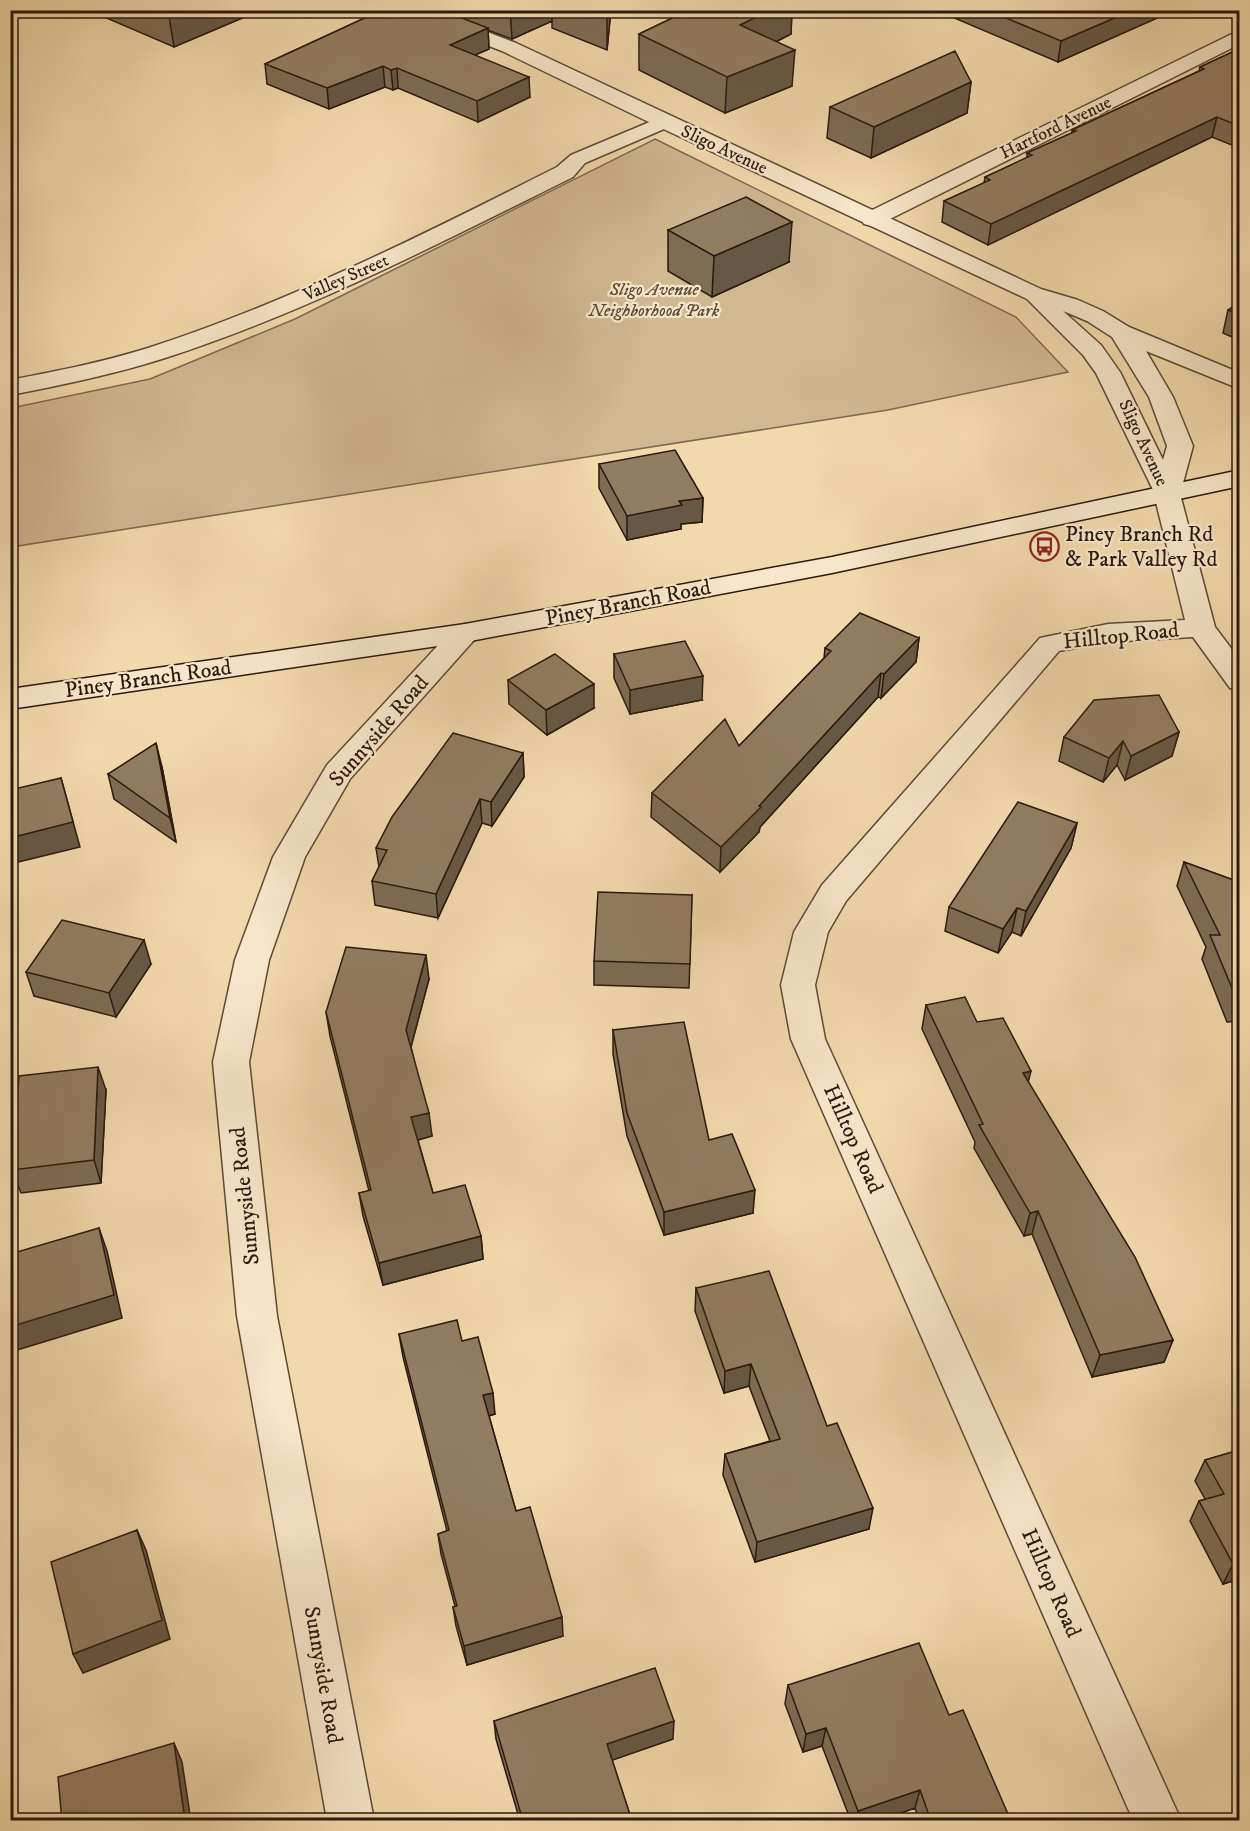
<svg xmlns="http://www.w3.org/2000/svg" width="1250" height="1831" viewBox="0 0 1250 1831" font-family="'IM FELL DW Pica',serif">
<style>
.green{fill:#d0b891;stroke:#7d6850;stroke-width:1.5}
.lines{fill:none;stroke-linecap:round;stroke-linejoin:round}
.minor-casing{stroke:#5c4936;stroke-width:3}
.tertiary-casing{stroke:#5c4936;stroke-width:3}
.secondary-casing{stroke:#2a190f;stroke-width:3}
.minor{fill:#f7e6c9;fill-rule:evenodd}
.tertiary{fill:#f7e6c9;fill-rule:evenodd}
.secondary{fill:#f7e6c9;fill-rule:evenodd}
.wall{fill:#7e6c53;stroke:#2a190f;stroke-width:1.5}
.shaded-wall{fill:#665844;stroke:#2a190f;stroke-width:1.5}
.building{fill:#927d61;stroke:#2a190f;stroke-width:1.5}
.labels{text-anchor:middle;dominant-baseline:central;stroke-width:4.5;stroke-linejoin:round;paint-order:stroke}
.far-street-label{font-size:18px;fill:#2a190f;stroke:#f7e6c9}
.far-park-label{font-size:18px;font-style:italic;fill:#5c4936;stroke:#f7e6c9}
.poi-label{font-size:22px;fill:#2a190f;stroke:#f7e6c9;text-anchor:start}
.street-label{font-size:22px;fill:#2a190f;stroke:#f7e6c9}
</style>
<rect width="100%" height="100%" fill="#f2d9ac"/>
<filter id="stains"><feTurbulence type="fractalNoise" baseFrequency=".00333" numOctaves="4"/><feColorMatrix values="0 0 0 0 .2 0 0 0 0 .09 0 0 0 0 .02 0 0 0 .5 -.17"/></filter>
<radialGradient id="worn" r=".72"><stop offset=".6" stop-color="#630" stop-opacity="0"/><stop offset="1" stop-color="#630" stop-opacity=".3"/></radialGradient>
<!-- green -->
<path class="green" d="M655,139l361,178 52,55 -180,38 -877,137v-139l139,-29 145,-60z"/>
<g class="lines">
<defs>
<path id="minor" d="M1240,30v14l-360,180 -8,2 -8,-2 -3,-5 3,-5z
M664,116l7,2 3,4 -3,4 -86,37 -12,14c-133,66 -266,135 -408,181 -50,16 -102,27 -155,37v-15c47,-9 93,-18 138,-32 142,-46 276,-114 409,-181l14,-12z
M1167,486l9,2 4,6 35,133 25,33v30l-10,-2 -37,-51 -85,5 -49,9 -213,250 -18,31 -13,53 10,54 356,781h-48l-342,-781 -10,-54 13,-53 28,-47 218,-247 68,-14 77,-4 -31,-126 4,-6z
M465,624l10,3 4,6 -4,6 -125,140 -45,78 -36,103 -20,102 28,254 97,504h-47l-90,-504 -24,-254 22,-102 38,-103 54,-92 128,-138z"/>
<path id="tertiary" d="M404,10h27l85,33 525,246 37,11 25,11 26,16 111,46v16l-94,-38 27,46 20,49 -13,48 -4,6 -9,2 -9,-2 -62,-127 -13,-18 -56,-56 -370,-173 -155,-75 -96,-37zM1063,311l24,10 25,16 37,60 18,49 -4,14 -43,-88 -19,-27z"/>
<path id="secondary" d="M1240,470v16l-408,87 -367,69 -455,67v-20l455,-65 367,-67z"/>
</defs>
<!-- minor casing -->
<use href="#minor" class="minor-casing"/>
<!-- tertiary casing -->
<use href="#tertiary" class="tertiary-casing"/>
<!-- secondary casing -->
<use href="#secondary" class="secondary-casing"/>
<!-- minor -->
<use href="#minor" class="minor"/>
<!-- tertiary -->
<use href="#tertiary" class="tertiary"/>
<!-- secondary -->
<use href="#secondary" class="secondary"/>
</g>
<!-- wall -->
<path class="wall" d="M88,10h173l-87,37z
M382,10h229l-4,40 -55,-22v-7l-40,18 -24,-9 1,19 -14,6 55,42 -52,25 -80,-34 -5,2 -8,-3 -56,22 -62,-25 -2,-20z
M689,10h103l-1,24 -15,8 16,44 -67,27 -86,-43v-36z
M945,10h230l-117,52 -113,-48z
M1239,49v99l-27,-11 -224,108 -46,-23 2,-21 40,-18 1,-6 42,-19v-5l45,-20v-3l127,-59 1,-4z
M971,82l-4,31 -96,45 -44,-20 3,-31z
M668,230l121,32 -77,35 -44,-26z
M1239,303v37l-16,-7 5,-23z
M599,464l104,34 -1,24 -21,2v5l-54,11 -28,-52z
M919,638l-3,24 -35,36 -3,-1 -118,130 -1,5 -39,40 -69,-55 1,-24 87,-47 85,-88 1,-10z
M614,654l88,46 -72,14 -16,-36z
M508,680l86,28 -47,27 -38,-31z
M1179,732l-7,24 -47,24 -8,-15 -14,17 -44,-21 5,-24z
M523,753l1,24 -32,49 -10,-3 -44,95 -63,-13 -3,-24 7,-14 -3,-19z
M162,767l14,75 -62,-43 -6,-25z
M1077,823l-6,25 -50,88 -9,-4 -14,21 -53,-22 4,-24z
M1184,862l55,20v139l-12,1 -25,-63 4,-12 -29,-61z
M692,895l-3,93 -95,-3v-24z
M151,964l-35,53 -82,-21 -8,-24z
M429,979l-18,68 21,89 -14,4 15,53 48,43 2,23 -100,26 -20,-69 -4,-23 10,-2 -39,-155 -4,-24z
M926,1005l51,17 51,60 145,258 -9,22 -72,15 -60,-143 -8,2 -50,-88 1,-6 -53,-113z
M613,1030l96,110 44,73 -89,22 -37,-99 -14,-82z
M106,1090l-5,93 -80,10 -9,-23z
M696,1288l131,138 42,103 -114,33 -32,-87 2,-21 45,-13 -21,-55 -25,7 -29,-82z
M399,1334l63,7 33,73 -6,2 27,95 47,125 -96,29 -11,-39 -3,-19 2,-1 -14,-52 -3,-20 9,-3 -44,-174z
M1239,1450v129l-16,5 -33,-63 9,-20 6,-2 -10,-18 10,-21z
M788,1685l161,30 62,106h-92l-4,-13 -37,13h-27l-29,-75 -19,6 -18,-48z
M494,1721l179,18 -61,21 20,61h-112l-24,-82z"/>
<!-- shaded-wall -->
<path class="shaded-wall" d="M168,10h93l-87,37z
M510,10h42v11l-40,18z
M608,10h3l-4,40v-34z
M770,10h22l-1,24 -53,26 2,-35z
M1133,10h42l-117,52 3,-21z
M488,28l1,21 -37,16 -2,-20z
M795,50l-3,36 -67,27 2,-36z
M383,66l2,21 -56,22 -2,-21z
M397,68l1,20 -5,2 -2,-20z
M529,77l1,20 -52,25 -1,-21z
M971,82l-4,31 -96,45 3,-31z
M1217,117l-5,20 -224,108 3,-21z
M792,222l-3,40 -77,35 2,-41z
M703,498l-1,24 -21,2v5l-54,11v-24l52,-15z
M919,638l-3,24 -35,36 3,-24z
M881,673l-3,24 -118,130 -1,5 -39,40 1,-25z
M703,676l-1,24 -72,14v-24z
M594,684v24l-47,27 -1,-25z
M1179,732l-7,24 -47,24 6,-24z
M1123,741l-6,24 -14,17 6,-24z
M156,743l6,24 14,75 -6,-24z
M523,753l1,24 -32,49 -1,-24z
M61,778l19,69 -70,17v-26z
M480,799l2,24 -44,95 -2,-24z
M1077,823l-6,25 -50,88 5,-25z
M1017,908l-5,24 -14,21 5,-24z
M144,940l7,24 -35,53 -7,-24z
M426,955l3,24 -20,75 -3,-24z
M98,1067l8,23 -5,93 -7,-23z
M1031,1071l-6,24 -2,-22z
M429,1113l3,23 -18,5 -3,-24z
M755,1190l-2,23 -89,22v-23z
M1038,1211l-6,23 -8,2 6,-23z
M99,1228l8,23 15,67 -105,32 -7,-15v-8z
M481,1236l2,23 -100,26 -4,-22z
M1173,1340l-9,22 -72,15 8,-22z
M751,1364l-2,22 -25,7 1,-22z
M493,1393l2,21 -10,3 -2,-22z
M873,1508l-4,21 -114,33 2,-20z
M137,1530l9,20 24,89 -87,34 -10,-19z
M1239,1562v17l-16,5 10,-20z
M562,1617l1,19 -96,29 -3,-19z
M674,1721l-1,18 -66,23v-18z
M826,1728l-4,18 -19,6 3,-18z
M174,1743l8,19 9,59h-6z
M920,1790l-5,18 -37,13h-22l2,-10z
M98,1813l5,8h-29z"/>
<!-- building -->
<path class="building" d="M382,10h59l47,18 -38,17 79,32 -52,24 -80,-33 -6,2 -8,-4 -56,22 -62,-24z
M592,10h16l-1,6z
M689,10h81l-30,15 55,25 -68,27 -88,-43z
M987,10h146l-72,31z
M1239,49v77l-22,-9 -226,107 -47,-23 46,-21 -5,-3 47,-22 -5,-2 49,-22 -4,-1 132,-61 -4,-2z
M955,51l16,31 -97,45 -44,-20z
M746,197l46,25 -78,34 -46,-26z
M1239,303v11l-11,-4z
M675,450l28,48 -24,3 3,4 -55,11 -28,-52z
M860,613l59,25 -35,36 -3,-1 -122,133 2,1 -40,40 -69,-54 73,-74 14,27 92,-95 -6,-3z
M685,641l18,35 -73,14 -16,-36z
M555,654l39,30 -48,26 -38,-30z
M1159,695l20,37 -48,24 -8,-15 -14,17 -45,-21 30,-37z
M453,733l70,20 -32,49 -11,-3 -44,95 -64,-13 15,-31 -11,-2 16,-31z
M156,743l14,75 -62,-44z
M61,778l12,44 -63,16v-48z
M1018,802l59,21 -51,88 -9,-3 -14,21 -54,-22z
M1184,862l55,20v116h-3l-26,-63h10z
M598,892l94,3 -2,69 -96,-3z
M62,920l82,20 -35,53 -83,-21z
M346,947l80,8 -20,75 23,83 -18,4 22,76 32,-8 16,51 -102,27 -20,-70 12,-3 -45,-178z
M965,997l12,25 26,-4 28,53 -8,2 112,184 38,83 -73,15 -62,-144 -8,2 -51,-88 4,-1 -57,-119z
M684,1022l25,118 23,-6 23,56 -91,22 -37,-99 -14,-83z
M98,1067l-4,93 -82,10 7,-94z
M99,1228l15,67 -104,32v-73z
M769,1271l58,155 10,-3 36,85 -116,34 -32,-88 55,-15 -29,-75 -26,7 -29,-83z
M457,1320l5,21 16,-4 15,56 -10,2 33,116 14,-4 32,110 -98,29 -11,-39 4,-1 -19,-72 11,-4 -50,-196z
M1239,1450v112l-6,2 -34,-63 25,-7 -19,-34z
M137,1530l25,90 -89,34 -22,-92z
M919,1643l30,72 14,-5 48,111h-80l-11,-31 -62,21 -32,-83 -20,6 -18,-49z
M655,1668l19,53 -67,23 25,77h-109l-29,-100z
M174,1743l11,78h-86l-1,-8 -24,8h-12l-4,-44z"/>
<!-- icons -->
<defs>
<symbol id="bus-ring" viewBox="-11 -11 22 22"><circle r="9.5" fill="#f7e6c9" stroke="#8f2418" stroke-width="1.5"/><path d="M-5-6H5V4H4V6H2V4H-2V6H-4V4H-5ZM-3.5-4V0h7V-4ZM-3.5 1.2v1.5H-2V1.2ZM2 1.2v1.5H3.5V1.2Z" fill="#8f2418"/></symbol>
</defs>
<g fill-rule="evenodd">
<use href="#bus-ring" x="1028" y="530" width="33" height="33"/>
</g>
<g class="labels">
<!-- far-street labels -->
<g class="far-street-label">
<text transform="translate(1056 128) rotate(-26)">Hartford Avenue</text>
<text transform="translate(724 150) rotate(25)">Sligo Avenue</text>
<text transform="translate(346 278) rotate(-24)">Valley Street</text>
<text transform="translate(1143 443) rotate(65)">Sligo Avenue</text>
</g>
<!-- far-park labels -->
<g class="far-park-label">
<text x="654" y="290">Sligo Avenue<tspan x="654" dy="21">Neighborhood Park</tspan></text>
</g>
<!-- poi labels -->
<g class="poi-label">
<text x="1065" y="534">Piney Branch Rd<tspan x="1065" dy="25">&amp; Park Valley Rd</tspan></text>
</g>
<!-- street labels -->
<g class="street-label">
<text transform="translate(628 603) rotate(-11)">Piney Branch Road</text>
<text transform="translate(1121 636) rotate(-6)">Hilltop Road</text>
<text transform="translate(148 679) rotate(-8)">Piney Branch Road</text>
<text transform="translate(379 731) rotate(-49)">Sunnyside Road</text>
<text transform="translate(853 1139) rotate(66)">Hilltop Road</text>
<text transform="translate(245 1196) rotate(-96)">Sunnyside Road</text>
<text transform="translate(1051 1583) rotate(66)">Hilltop Road</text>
<text transform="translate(323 1675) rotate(80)">Sunnyside Road</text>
</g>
</g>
<!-- margin -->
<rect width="1250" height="1831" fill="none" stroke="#f2d9ac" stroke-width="36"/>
<rect x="12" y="12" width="1226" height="1807" fill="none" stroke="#2a190f" stroke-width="3"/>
<rect x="18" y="18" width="1214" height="1795" fill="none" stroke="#2a190f" stroke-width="1.5"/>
<rect width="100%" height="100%" filter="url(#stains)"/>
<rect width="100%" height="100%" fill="url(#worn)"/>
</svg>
